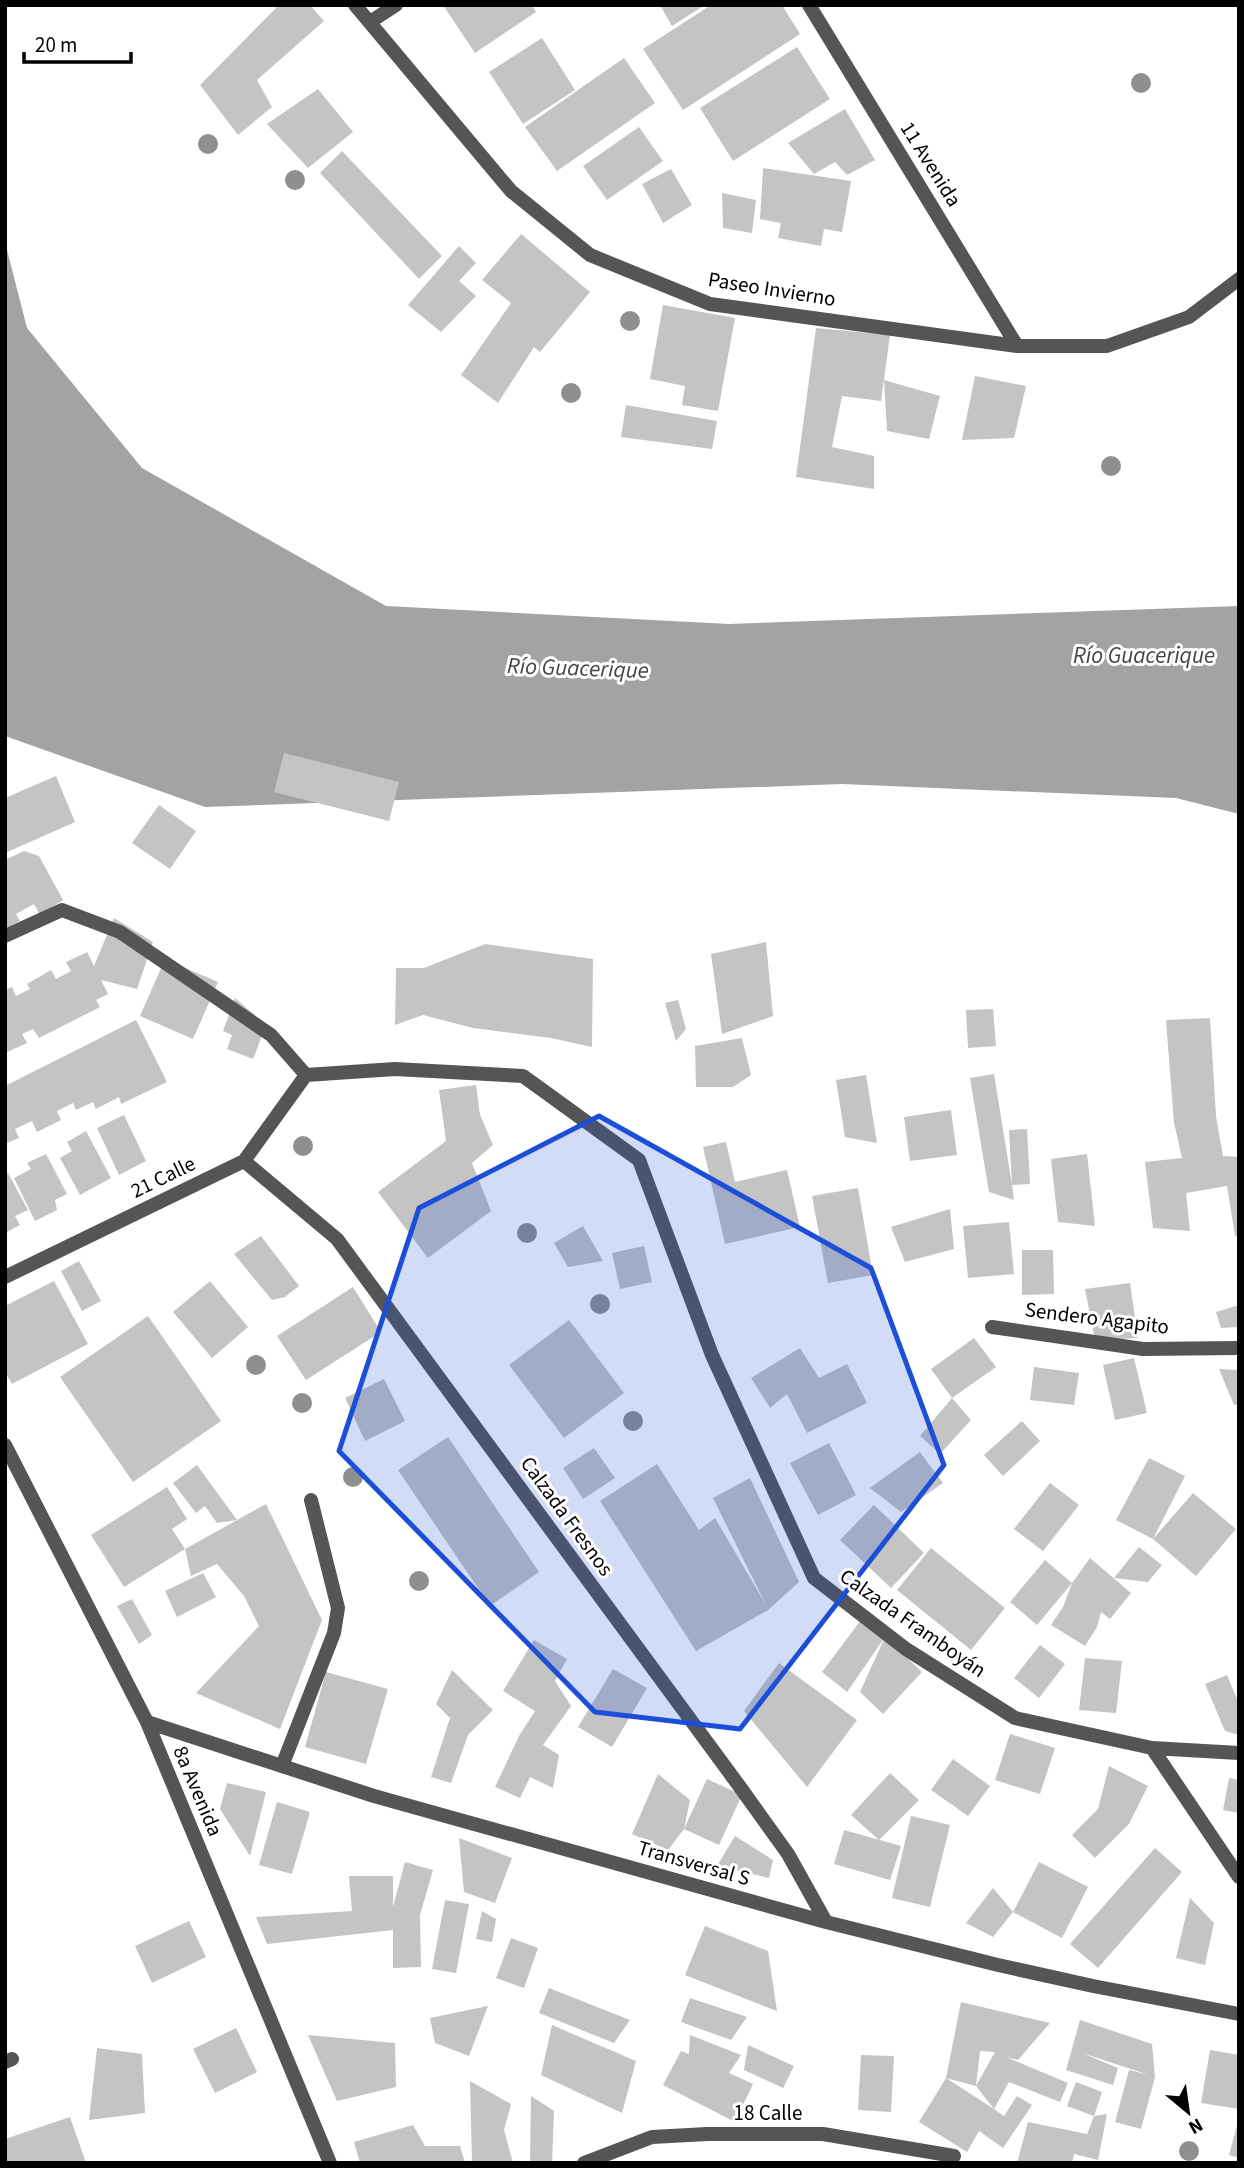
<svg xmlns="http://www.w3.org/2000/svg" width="1244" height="2168" viewBox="0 0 1244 2168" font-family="'Source Sans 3',sans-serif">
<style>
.water{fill:#a3a3a3}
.building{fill:#c4c4c4}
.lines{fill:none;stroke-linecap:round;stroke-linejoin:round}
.service{stroke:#555;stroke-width:14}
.minor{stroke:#555;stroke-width:14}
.tree{fill:#8f8f8f}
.marked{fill:#1d4ed8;fill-opacity:0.2;stroke:#1d4ed8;stroke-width:5;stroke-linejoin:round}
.labels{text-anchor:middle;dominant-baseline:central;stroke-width:6;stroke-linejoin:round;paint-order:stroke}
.street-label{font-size:21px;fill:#000;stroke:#fff}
.water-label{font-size:23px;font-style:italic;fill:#444;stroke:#fff}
</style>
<rect width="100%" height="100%" fill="#fff"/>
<!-- water -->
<path class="water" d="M5,242l22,86 115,140 244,138 343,18 510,-18v208l-63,-16 -334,-14 -637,23 -200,-71z"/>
<!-- building -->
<path class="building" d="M279,5h31l14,16 -67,59 15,27 -34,28 -38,-50z
M443,5h89l4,7 -61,41z
M660,5h45l-33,21z
M711,5h71l18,29 -117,76 -40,-61z
M542,38l33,52 -52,34 -34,-52z
M797,47l33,52 -97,62 -33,-53z
M624,58l31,45 -98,68 -32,-44z
M318,89l35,43 -45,36 -41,-44z
M845,109l30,51 -28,15 -12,-13 -21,12 -26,-31z
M639,127l24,34 -56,39 -24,-34z
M342,151l100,105 -23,23 -99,-106z
M763,168l88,13 -9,51 -18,-3 -3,17 -43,-8 3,-15 -21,-4z
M671,169l21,36 -29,18 -21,-39z
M722,193l34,7 -4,33 -29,-5z
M521,234l69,58 -50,60 -6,-5 -36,56 -37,-28 50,-72 -29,-23z
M459,246l17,17 -17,18 17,15 -35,36 -33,-27z
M663,305l72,13 -17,93 -36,-6 3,-19 -35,-7z
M816,328l74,7 -9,66 -39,-5 -10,51 42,9v33l-78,-12z
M975,376l51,10 -12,52 -52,2z
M884,380l56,16 -11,43 -42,-8z
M626,405l91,16 -5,28 -91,-12z
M284,753l115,29 -10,39 -115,-29z
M56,776l19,46 -70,31v-55z
M159,805l37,26 -26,38 -38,-26z
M24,851l15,5 24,44 -23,15 -6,-11 -18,10 4,7 -15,8v-69z
M114,918l39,24 -16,47 -36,-9 7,14 -12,6 4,7 -61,31 -6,-9 -11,5 5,9 -22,10v-63l7,-3 4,9 14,-7 -3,-5 24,-14 5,9 15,-8 -5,-9 21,-10 7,14z
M766,942l7,74 -51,18 -11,-80z
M485,944l108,15 -1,88 -41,-9 -78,-10 -50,-13 -28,10 1,-57h28z
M165,959l53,23 -25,57 -53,-23z
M235,998l31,27 -13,34 -26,-10 5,-14 -9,-4z
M678,1000l8,29 -10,12 -11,-38z
M993,1009l3,37 -28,2 -2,-38z
M1210,1018l6,98 7,40 16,1v79h-4l-8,-50 -41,7 4,38 -37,-3 -8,-66 37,-4 -8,-35 -8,-103z
M136,1020l31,62 -46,22 -2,-7 -23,12 -3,-7 -17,8 -3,-7 -16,8 4,9 -24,12 -5,-11 -17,8 4,9 -14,6v-58z
M742,1038l9,37 -18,12h-37l-1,-41z
M994,1074l18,111 -3,-55 18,-1 3,55 -18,1 2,15 -25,-8 -19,-114z
M866,1075l11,68 -32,-6 -9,-57z
M476,1085l4,30 13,30 -21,18 19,48 -63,47 -50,-66 68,-51 -7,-51z
M951,1110l6,45 -47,6 -6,-44z
M124,1115l22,46 -27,14 -22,-47z
M86,1131l25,47 -31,17 -20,-37 12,-7 -5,-9z
M726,1142l9,40 52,-12 13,57 -75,17 -22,-97z
M46,1154l21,40 -12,6 2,10 -22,11 -21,-43 17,-9 -4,-6z
M1087,1154l8,72 -37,-4 -7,-63z
M8,1173l20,37 -13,6 5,9 -15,8v-59z
M858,1188l15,87 -45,8 -16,-87z
M950,1209l4,40 -49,13 -14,-35z
M1009,1222l5,52 -46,4 -5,-52z
M583,1226l20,35 -35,6 -14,-24z
M261,1236l38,50 -14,11 -13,3 -38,-46z
M644,1246l8,36 -32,7 -8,-36z
M1022,1250h31l1,44 -32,1z
M79,1261l22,40 -19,10 -21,-40z
M54,1281l34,63 -76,40 -7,-12v-66z
M210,1281l38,46 -36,31 -39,-46z
M1130,1283l8,55 -43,2 -10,-51z
M353,1287l28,45 -75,48 -29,-44z
M1239,1305v22l-18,1 -5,-16z
M148,1316l73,105 -88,61 -73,-105z
M569,1320l55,73 -60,45 -55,-73z
M974,1338l22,29 -44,31 -21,-29z
M800,1348l19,30 28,-14 20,39 -60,30 -20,-39 -17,14 -19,-30z
M1134,1358l13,55 -32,7 -12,-55z
M1034,1367l45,6 -5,32 -44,-5z
M1219,1369l20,1v34l-5,1z
M384,1379l21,42 -40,20 -20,-43z
M952,1398l19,22 -31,34 -20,-18z
M1022,1421l18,20 -37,35 -19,-21z
M448,1437l91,135 -49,34 -92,-136z
M829,1443l27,52 -38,20 -28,-52z
M594,1448l21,30 -32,21 -20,-31z
M920,1452l23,31 -42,29 -31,-24z
M1149,1458l36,18 -32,63 -37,-19z
M657,1464l42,66 16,-12 51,87 -53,-107 37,-20 49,104 -31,28 -72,41 -96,-150z
M197,1465l40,55 -20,3 -12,-17 -9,7 -23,-30z
M1050,1483l29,22 -36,46 -29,-22z
M167,1487l20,32 -15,10 13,20 -61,38 -33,-52z
M1193,1493l43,36 -40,47 -43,-37z
M266,1504l56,116 -42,109 -84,-36 63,-67 -15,-30 -27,-32 -26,12 -6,-27z
M874,1505l50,48 -33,35 -51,-48z
M1139,1547l23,18 -14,17 -34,-4z
M931,1548l74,60 -34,42 -74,-60z
M1090,1558l41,35 -21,26 -9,-7 -4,15 -12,19 -34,-21 12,-18 9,-24 -35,42 -27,-23 35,-42 27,23z
M203,1573l13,24 -39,20 -12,-26z
M132,1599l20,36 -13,9 -22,-38z
M861,1620l24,17 37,35 -39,42 -23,-22 25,-55 -38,55 -25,-20z
M534,1640l33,19 -12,22 16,25 -28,39 16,10 -6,33 -23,-11 -10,21 -25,-11 24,-51 16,-25 -32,-20z
M1040,1645l25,19 -26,34 -25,-20z
M1085,1658l37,3 -6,52 -37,-3z
M779,1663l78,57 -50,67 -63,-76z
M613,1669l34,19 -35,59 -34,-20z
M452,1670l41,40 -25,25 -17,48 -20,-6 19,-59 -14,-14z
M326,1672l62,17 -22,75 -61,-17z
M1227,1675l12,29v31l-14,-4 -20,-47z
M1010,1734l45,14 -15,46 -45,-14z
M953,1759l37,27 -22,30 -37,-26z
M1109,1766l39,20 -19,38 -34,34 -23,-23 26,-26z
M890,1773l29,27 -40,40 -28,-25z
M658,1774l32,26 -6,29 -16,21 -36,-16z
M1229,1778l10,2v33l-16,-3z
M707,1779l35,16 -23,50 -35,-16z
M227,1783l39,9 -16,64 -30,-47z
M277,1802l33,10 -18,62 -33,-9z
M911,1816l39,9 -20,82 -38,-9z
M844,1830l57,16 -11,34 -56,-16z
M735,1836l38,24 -4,18 -52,-12z
M459,1838l53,20 -17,45 -31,-11z
M1155,1848l27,24 -84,96 -28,-24z
M405,1862l28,8 -13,45 1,52 -28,1v-38l-126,14 -11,-27 96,-6 -3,-35h44v31z
M1039,1862l49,25 -26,51 -49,-26z
M993,1888l20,24 -20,25 -27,-14z
M1190,1898l24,25 -9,42 -29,-7z
M445,1900l24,4 -13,69 -24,-4z
M482,1911l14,8 -4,23 -16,-3z
M189,1921l17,36 -54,26 -17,-37z
M705,1926l63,25 9,60 -92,-36z
M511,1938l27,10 -14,40 -28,-10z
M549,1988l81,32 -16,23 -75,-30z
M690,1998l57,19 -16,23 -50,-18z
M961,2002l89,21 -32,37 -12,-3 62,26 -8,19 -51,-20 -15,27 10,7 13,-20 15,9 -29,43 -24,-17 -12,21 -48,-30 27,-44 48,31 -18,-23 19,-34 -15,-1 -4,35 -30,-8z
M488,2006l-19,50 -34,-13 -5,-25z
M1080,2020l72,24 3,33 -14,52 -26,-7 14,-52 20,5 -67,-22 36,15 -5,17 -47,-15z
M552,2025l84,36 -14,52 -81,-38z
M236,2028l21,44 -42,21 -22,-44z
M308,2035l87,8 1,44 -59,14z
M690,2035l51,20 -12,18 24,11 -18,38 -72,-37 18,-34 8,3z
M748,2045l46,21 -11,22 -39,-18z
M97,2048l45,6 3,59 -56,7z
M1210,2050l29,5v54l-38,-6z
M861,2055l33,1 -3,56 -33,-2z
M470,2081l41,23 -7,26 9,33h-41z
M1076,2082l26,10 -8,24 13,-2 -9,46 -24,-6 -2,9h-55l11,-41 59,12 7,-18 -27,-10z
M531,2096l23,15 -2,52h-22z
M70,2117l16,46h-81v-24z
M1238,2122h1v36l-10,-3z
M413,2125l12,21h35l5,17h-105l-6,-21z"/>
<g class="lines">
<!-- service -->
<path class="service" d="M282,1766l52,-133 4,-25 -27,-108"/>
<!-- minor -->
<path class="minor" d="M355,5l156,186 79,64 120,49 307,42h90l82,-29 50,-38
M809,5l208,341
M370,22l26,-17
M5,936l57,-26 58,22 151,103 35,40
M306,1075l89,-6 128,7 116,84 73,195 102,223 92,71 109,69 137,30 87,129
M244,1161l93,78 403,548 48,67 38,68
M5,1277l239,-116 62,-86
M992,1327l151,22 96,-1
M5,1445l142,277 183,441
M147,1722l227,74 452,126 172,43 95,21 146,28
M1152,1748l87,5
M5,2062l7,-3
M584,2163l68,-26 55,-3h116l131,22"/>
</g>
<!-- trees -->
<g class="tree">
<circle cx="1141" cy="83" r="10"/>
<circle cx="208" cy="144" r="10"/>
<circle cx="295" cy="180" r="10"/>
<circle cx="630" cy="321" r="10"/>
<circle cx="571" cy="393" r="10"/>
<circle cx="1111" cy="466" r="10"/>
<circle cx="303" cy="1146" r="10"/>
<circle cx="527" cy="1233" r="10"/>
<circle cx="600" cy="1304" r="10"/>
<circle cx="256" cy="1365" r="10"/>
<circle cx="302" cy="1403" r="10"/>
<circle cx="633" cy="1421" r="10"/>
<circle cx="353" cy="1477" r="10"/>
<circle cx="419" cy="1581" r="10"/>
<circle cx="1189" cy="2151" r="10"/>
</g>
<!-- marked area -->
<path class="marked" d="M599,1116l272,152 73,197 -204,264 -145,-17 -256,-261 80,-243z"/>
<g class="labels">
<!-- street labels -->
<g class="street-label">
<text transform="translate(931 164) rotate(58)">11 Avenida</text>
<text transform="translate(772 289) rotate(9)">Paseo Invierno</text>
<text transform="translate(163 1177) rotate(-26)">21 Calle</text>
<text transform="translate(1097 1318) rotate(7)">Sendero Agapito</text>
<text transform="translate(567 1516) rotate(54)">Calzada Fresnos</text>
<text transform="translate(913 1623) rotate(35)">Calzada Framboyán</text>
<text transform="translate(198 1791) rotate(67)">8a Avenida</text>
<text transform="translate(694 1863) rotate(16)">Transversal S</text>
<text x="768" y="2113">18 Calle</text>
</g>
<!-- water labels -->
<g class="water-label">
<text x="1144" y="655">Río Guacerique</text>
<text transform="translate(578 668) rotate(2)">Río Guacerique</text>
</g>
</g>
<!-- border -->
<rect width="1244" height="2168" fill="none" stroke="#000000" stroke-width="14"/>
<!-- north arrow -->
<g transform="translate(1188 2112) rotate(151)" stroke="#ffffff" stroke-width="5" paint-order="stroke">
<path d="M0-5L12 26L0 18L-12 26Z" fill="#000000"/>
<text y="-10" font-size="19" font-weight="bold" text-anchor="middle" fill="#000000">N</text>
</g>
<!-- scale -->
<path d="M24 52v10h107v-10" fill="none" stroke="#000000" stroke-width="3.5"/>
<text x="35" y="52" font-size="21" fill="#000000" stroke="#ffffff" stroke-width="5" paint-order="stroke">20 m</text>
</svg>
